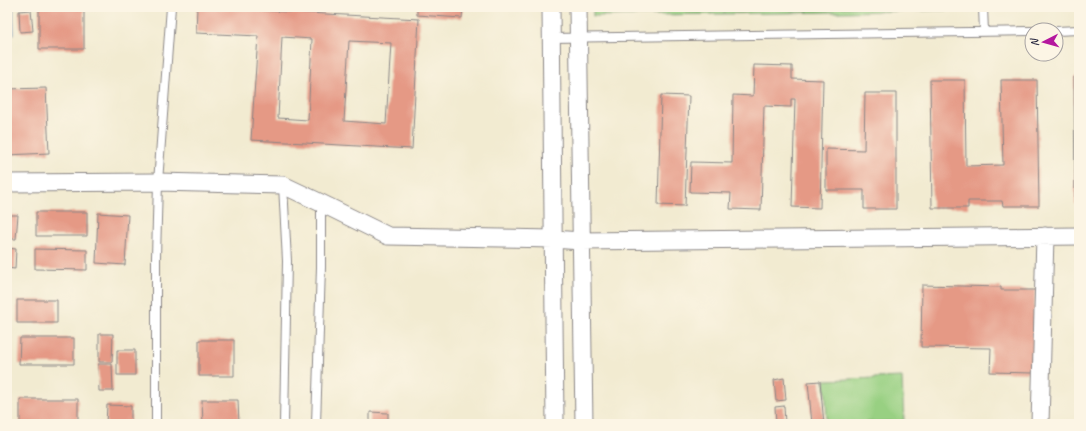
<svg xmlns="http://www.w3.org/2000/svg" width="1086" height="431" viewBox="0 0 1086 431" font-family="Caveat,sans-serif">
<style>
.green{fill:#98d082;stroke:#5d795e}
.water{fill:#80bdf3;stroke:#517097}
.building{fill:#e59985;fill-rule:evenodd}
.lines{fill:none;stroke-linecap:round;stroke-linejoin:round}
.service-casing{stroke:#8a8686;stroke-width:10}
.minor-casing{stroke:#8a8686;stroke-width:19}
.service{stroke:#fff;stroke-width:8}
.minor{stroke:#fff;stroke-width:17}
</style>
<rect width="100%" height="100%" fill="#fcf5e5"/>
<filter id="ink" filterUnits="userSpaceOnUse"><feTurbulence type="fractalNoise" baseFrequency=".025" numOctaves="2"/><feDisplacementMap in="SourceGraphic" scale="8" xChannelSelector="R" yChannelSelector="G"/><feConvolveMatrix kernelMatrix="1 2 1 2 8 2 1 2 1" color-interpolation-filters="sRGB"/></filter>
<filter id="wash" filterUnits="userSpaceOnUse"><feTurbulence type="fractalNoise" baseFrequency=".012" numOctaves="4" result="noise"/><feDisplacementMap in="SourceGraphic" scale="16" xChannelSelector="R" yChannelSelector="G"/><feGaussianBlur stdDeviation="0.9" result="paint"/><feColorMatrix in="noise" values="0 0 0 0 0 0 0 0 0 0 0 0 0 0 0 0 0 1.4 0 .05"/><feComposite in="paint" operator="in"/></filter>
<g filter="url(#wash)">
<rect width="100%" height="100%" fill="#f2ebd1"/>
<!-- green -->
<path class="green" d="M593,7h373v3l-373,6z
M902,377l2,44 -77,3 -2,-44z"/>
<!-- water -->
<path class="water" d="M7,7h6l1,27h-7z"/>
<g id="blocks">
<!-- building -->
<path class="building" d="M39,7h45v42h-45z
M197,7l222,12 -7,130 -161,-9 7,-104 -62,-3zM282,37l30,2 -4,81 -30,-2zM349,41l42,2 -5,81 -42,-3z
M417,7h46l-1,11 -45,-3z
M31,10l2,21 -13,1 -1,-21z
M754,65l38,1v13l31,1 -3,128 -28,-1 3,-108h-4v8l-27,-1 -3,104 -31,-1 1,-16 -41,-1 1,-30 41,1 1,-68 20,1z
M1079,76v128h-4l-1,-127z
M930,80h35l1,86 37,-1 -2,-85h36l2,126h-36l-1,-5h-34v7h-36z
M46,88l3,65 -42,2v-66z
M865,93h31v116h-32v-19h-38v-41l38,1z
M661,95l28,1 -4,110 -27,-1z
M36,212h51v24h-51z
M98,213l30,2 -3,50 -29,-2z
M7,215h11l-2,24h-9z
M7,248l9,1 -1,20 -8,-1z
M35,249l52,1v20l-52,-1z
M922,285l79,2v3h34l-2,83 -43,-1 1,-24 -70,-1z
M17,300h40v23h-40z
M99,334h14l-1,28h-13z
M20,338h54v26h-55z
M199,340h35v36h-35z
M117,350h18v25h-18z
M98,364h14l1,27h-14z
M784,378l2,22 -10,1 -2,-21z
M820,381l4,43h-12l-4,-42z
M20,399h58v24h-58z
M202,400h36l1,24h-36z
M107,405l24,1v18h-25z
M784,406l1,18h-9l-1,-17z
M370,412l18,1v11h-18z"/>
</g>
</g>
<g filter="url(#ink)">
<use href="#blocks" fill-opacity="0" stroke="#8a8686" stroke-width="1"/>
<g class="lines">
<defs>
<path id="service" d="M983,7l1,25
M1056,31l23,-1
M551,38l481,-7
M283,185l4,76 -3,163
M156,424v-167l2,-75 13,-175
M316,424l5,-157v-64"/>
<path id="minor" d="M551,7l4,417
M578,7l6,417
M7,183l151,-1 125,3 38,18 67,33 165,3 28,2 498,-5
M1040,424l5,-188"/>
</defs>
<!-- service casing -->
<use href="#service" class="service-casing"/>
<!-- minor casing -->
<use href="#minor" class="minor-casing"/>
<!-- service -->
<use href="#service" class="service"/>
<!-- minor -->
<use href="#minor" class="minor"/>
</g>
</g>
<!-- margin -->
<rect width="1086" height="431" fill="none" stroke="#fcf5e5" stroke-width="24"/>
<!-- north arrow -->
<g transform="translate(1044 42) rotate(264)"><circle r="19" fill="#fcf5e5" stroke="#a5a1a1"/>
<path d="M0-3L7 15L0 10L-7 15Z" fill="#b5179e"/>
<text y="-6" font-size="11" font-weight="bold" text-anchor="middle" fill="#22223b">N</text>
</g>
</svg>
